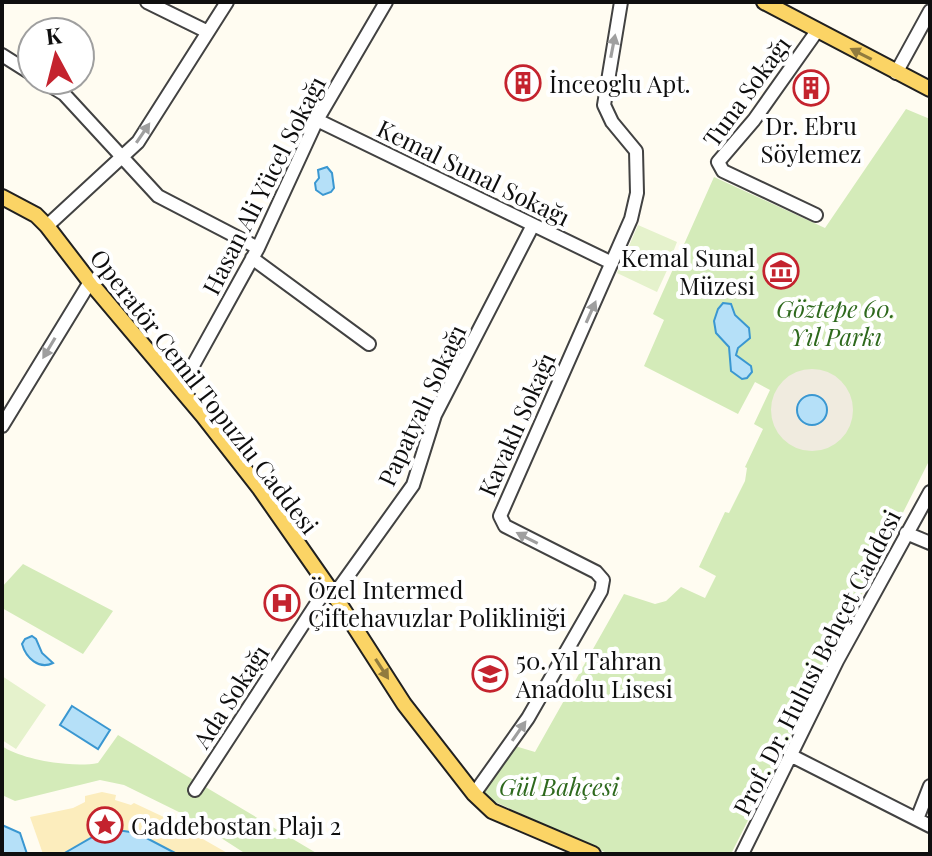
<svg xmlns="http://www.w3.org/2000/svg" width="932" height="856" viewBox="0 0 932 856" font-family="'Playfair Display',serif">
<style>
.green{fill:#d4ebb9}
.sand{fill:#fcedbd}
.pitch{fill:#e5f2cc}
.plaza{fill:#f0ebdf}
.water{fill:#b5e0f8;stroke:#3a97d1;stroke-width:2}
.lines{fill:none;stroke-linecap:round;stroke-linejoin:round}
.minor-casing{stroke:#424242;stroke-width:16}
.major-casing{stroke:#202020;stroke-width:18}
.minor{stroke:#fff;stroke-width:12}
.major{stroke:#fbd465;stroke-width:14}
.oneway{fill:#9f9f9f}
.oneway2{fill:#917b3e}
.labels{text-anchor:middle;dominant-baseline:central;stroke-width:8;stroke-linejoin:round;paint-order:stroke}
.poi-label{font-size:24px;fill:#0f0f0f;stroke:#fff;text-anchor:start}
.street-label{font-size:24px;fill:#0f0f0f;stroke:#fff}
.park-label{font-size:24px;font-style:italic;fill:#2e691d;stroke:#fff}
</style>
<rect width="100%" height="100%" fill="#fffcf1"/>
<!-- green -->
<path class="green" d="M906,109l24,10v340l-199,395h-122l-118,-54 -8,-9 32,-45 20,6 89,-158 31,10 11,-3 15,-14 24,11 11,-22 -17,-9 26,-55 4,1 16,-32 2,-13 -2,-1 18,-38 -9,-5 16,-34 -15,-8 -17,32 -94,-48 20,-46 -11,-6 61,-137 111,51z
M23,564l90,47 -30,43 -81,-46v-21z
M118,735l200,119h-72l-59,-38 -63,-31 -24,-5 -85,21 -13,-6v-49c20,14 71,22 96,17z"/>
<!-- sand -->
<path class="sand" d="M102,792l14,3 -1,5 16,5 3,-2 34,16 61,35h-52l-40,-21 -66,15 -8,6h-20l-13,-37 43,-9 12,-6v-6z"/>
<!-- pitch -->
<path class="pitch" d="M638,225l39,17 -9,23 -39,-19z
M629,247l40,19 -12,26 -40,-19z
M2,676l44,29 -30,44 -14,-9z"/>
<!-- plaza -->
<path class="plaza" d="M771 410a41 41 0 1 1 82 0a41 41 0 1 1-82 0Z"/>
<!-- water -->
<path class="water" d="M327,167l5,6 2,15 -3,4 -8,3 -7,-5 -1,-7 4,-5 -1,-8z
M723,303l8,1 4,11 14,13 1,10 -12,10 -2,7 15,11 1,6 -5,6 -5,1 -11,-8 -2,-24 -13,-14 -2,-12 4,-12z
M797 410a15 15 0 1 1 30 0a15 15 0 1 1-30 0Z
M32,636l4,3 6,14 11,10c-14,7 -27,-5 -31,-19l3,-5z
M72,706l38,24 -12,19 -38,-24z
M2,825l18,8 7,21h-25z
M117,830l20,3 40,21h-114l33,-19z"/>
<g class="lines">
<defs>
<path id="minor" d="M147,2l61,30
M2,55l30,19
M896,73l34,-62
M41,80l23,14 94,102 100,52
M317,120l295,143
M816,215l-93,-44 -5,-9 36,-42 63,-89
M47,226l91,-84 89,-140
M252,258l117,86
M180,389l78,-141 59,-128 69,-118
M2,426l88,-144
M906,533l24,10
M334,595l79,-110 22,-70 98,-190
M790,755l140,71
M195,790l133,-204
M474,794l54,-76 73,-127 2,-11 -7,-8 -91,-46 -5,-10 131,-297 6,-26 -1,-42 -24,-29 -8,-17 17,-103
M917,819l13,-33
M742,854l95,-193 93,-169"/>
<path id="major" d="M764,2l166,87
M2,197l34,18 11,11 43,56 113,134 57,73 74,106 70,109 70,90 18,17 101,43"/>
</defs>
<!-- minor casing -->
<use href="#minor" class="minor-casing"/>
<!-- major casing -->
<use href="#major" class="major-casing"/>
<!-- minor -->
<use href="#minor" class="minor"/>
<!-- major -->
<use href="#major" class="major"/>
</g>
<!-- one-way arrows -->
<defs><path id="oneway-solid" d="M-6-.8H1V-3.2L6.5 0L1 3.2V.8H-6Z" transform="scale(2)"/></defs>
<g class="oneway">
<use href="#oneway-solid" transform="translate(613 46) rotate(-79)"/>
<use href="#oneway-solid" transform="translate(143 133) rotate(-56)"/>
<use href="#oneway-solid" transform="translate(591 312) rotate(-66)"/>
<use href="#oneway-solid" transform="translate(49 348) rotate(121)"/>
<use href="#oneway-solid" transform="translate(527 538) rotate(-153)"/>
<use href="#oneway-solid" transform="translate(519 731) rotate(-55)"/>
</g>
<g class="oneway2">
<use href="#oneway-solid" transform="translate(861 54) rotate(-153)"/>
<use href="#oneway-solid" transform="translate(382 669) rotate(57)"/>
</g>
<!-- icons -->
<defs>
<symbol id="building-ring" viewBox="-11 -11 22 22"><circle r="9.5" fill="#fff" stroke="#c4232e" stroke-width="1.5"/><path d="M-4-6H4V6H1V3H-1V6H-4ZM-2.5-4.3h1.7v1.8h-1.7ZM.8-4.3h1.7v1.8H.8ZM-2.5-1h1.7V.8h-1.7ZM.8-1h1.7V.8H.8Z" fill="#c4232e"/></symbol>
<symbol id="museum-ring" viewBox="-11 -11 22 22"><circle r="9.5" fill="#fff" stroke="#c4232e" stroke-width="1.5"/><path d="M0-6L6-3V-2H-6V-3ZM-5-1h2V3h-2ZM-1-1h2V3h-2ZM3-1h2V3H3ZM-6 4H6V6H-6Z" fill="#c4232e"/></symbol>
<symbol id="hospital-ring" viewBox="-11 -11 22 22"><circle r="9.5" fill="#fff" stroke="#c4232e" stroke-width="1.5"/><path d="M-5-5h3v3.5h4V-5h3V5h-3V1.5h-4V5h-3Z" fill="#c4232e"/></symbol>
<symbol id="school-ring" viewBox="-11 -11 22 22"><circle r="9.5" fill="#fff" stroke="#c4232e" stroke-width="1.5"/><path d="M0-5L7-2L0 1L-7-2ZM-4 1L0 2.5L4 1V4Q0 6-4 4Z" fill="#c4232e"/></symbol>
<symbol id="sight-ring" viewBox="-11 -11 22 22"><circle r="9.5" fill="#fff" stroke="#c4232e" stroke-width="1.5"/><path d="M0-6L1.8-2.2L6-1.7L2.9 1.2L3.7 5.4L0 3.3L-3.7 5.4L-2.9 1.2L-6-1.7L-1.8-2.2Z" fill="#c4232e"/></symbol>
</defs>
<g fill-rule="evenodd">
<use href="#building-ring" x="503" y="63" width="40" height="40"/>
<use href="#building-ring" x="791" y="68" width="40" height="40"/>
<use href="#museum-ring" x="761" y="251" width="40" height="40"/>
<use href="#hospital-ring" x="262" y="583" width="40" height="40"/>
<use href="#school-ring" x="470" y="654" width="40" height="40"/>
<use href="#sight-ring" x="85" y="805" width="40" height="40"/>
</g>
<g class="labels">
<!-- poi labels -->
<g class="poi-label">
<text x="549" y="83">İnceoglu Apt.</text>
<text x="811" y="125" text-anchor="middle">Dr. Ebru<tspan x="811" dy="28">Söylemez</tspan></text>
<text x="755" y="257" text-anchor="end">Kemal Sunal<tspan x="755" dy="28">Müzesi</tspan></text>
<text x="308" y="589">Özel Intermed<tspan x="308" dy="28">Çiftehavuzlar Polikliniği</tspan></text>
<text x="516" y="660">50. Yıl Tahran<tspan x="516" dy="28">Anadolu Lisesi</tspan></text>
<text x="131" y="825">Caddebostan Plajı 2</text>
</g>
<!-- street labels -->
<g class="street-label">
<text transform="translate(746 91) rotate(-54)">Tuna Sokağı</text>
<text transform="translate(474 172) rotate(26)">Kemal Sunal Sokağı</text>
<text transform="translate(263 185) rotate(-63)">Hasan Ali Yücel Sokağı</text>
<text transform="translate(205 391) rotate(52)">Operatör Cemil Topuzlu Caddesi</text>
<text transform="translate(421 405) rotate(-65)">Papatyalı Sokağı</text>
<text transform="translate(516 424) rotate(-66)">Kavaklı Sokağı</text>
<text transform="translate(816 662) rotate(-63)">Prof. Dr. Hulusi Behçet Caddesi</text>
<text transform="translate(230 696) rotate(-57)">Ada Sokağı</text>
</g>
<!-- park labels -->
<g class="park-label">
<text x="836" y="308">Göztepe 60.<tspan x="836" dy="28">Yıl Parkı</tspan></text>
<text x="559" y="786">Gül Bahçesi</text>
</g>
</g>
<!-- border -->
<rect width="932" height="856" fill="none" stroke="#0f0f0f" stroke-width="8"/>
<!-- north arrow -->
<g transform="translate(56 56) rotate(353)"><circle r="38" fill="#ffffff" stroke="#9f9f9f" stroke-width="2"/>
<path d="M0-6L14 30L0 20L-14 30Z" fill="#c4232e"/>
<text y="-12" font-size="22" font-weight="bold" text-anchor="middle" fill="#0f0f0f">K</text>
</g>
</svg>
